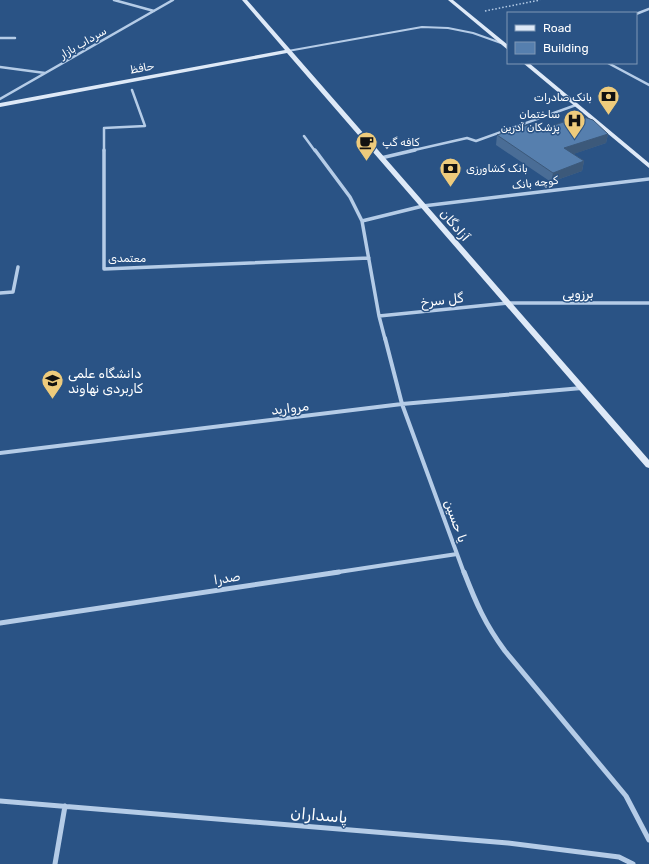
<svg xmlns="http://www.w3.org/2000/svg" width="649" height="864" viewBox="0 0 649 864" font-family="Rubik,Vazirmatn,sans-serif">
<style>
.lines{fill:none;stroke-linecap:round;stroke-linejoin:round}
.path{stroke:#b5cce7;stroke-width:1.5;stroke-dasharray:1.5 2;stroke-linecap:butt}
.lane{stroke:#b5cce7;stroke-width:2}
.street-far3{stroke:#b5cce7;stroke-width:2.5}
.street-far2{stroke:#b5cce7;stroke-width:3.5}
.street-far1{stroke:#b5cce7;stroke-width:4}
.street{stroke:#b5cce7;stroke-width:5}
.secondary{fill:#dee9f7;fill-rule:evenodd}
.wall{fill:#4a6d96}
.shaded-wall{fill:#3c597a}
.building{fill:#567fae;stroke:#3c597a}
.labels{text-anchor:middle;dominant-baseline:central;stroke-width:3;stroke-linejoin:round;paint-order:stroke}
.far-street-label{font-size:11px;fill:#fff;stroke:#2a5385}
.far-poi-label{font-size:11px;fill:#fff;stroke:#2a5385;text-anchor:end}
.street-label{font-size:13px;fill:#fff;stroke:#2a5385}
.poi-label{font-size:13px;fill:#fff;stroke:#2a5385;text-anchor:start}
.near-street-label{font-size:16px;fill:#fff;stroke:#2a5385}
</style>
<rect width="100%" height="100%" fill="#2a5385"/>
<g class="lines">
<!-- path -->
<path class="path" d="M485,11l55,-11"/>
<!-- lane -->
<path class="lane" d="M288,51l134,-24 26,1 25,5 28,10"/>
<!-- street-far3 -->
<path class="street-far3" d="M114,0l40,11
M636,14l13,-5
M0,38h15
M608,63l41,22
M0,67l45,6
M0,99l173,-99
M304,136l11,15
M104,151v-23l41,-2 -13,-36
M410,151l57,-13 9,3 100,-36"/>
<!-- street-far2 -->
<path class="street-far2" d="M104,150v119l265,-11
M315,150l35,47 12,24
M381,158l34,-8
M0,293l13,-1 5,-25
M379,316l129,-13h141
M385,339l-6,-23 -17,-95 61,-15 226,-27"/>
<!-- street-far1 -->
<path class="street-far1" d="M385,338l17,66 62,169
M0,453l402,-49 180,-16
M332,573l125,-19"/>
<!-- street -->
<path class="street" d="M464,572c12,31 21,52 41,79l121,145 23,44
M0,623l339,-51
M0,801l508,42 111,14 14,7
M55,864l10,-58"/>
<!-- secondary -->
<path class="secondary" d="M242,0h5l402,460v8l-3,-1 -359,-414 -287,54v-4l285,-53z
M448,0h5l55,45v5z
M523,63h6l120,100v5z"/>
</g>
<!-- wall -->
<path class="wall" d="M537,131l71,3 -2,9 -33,11 11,7 -2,10 -31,11 -55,-37 1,-10z"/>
<!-- shaded-wall -->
<path class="shaded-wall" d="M608,134l-2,9 -44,15 2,-10z
M584,161l-2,10 -31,11 2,-9z"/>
<!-- building -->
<path class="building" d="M581,116l12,4 15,14 -44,14 20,13 -31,12 -56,-38 31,-10 9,6z"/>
<!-- icons -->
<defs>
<symbol id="bank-pin" viewBox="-11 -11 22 30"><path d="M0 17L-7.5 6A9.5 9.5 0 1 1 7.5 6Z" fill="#eecb7c" stroke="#2a5385"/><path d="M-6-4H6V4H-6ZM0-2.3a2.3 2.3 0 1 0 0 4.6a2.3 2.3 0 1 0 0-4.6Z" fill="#111"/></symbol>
<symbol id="hospital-pin" viewBox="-11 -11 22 30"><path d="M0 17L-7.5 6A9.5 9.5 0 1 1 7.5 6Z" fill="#eecb7c" stroke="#2a5385"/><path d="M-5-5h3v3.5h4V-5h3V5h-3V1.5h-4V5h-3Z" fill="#111"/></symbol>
<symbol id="cafe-pin" viewBox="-11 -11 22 30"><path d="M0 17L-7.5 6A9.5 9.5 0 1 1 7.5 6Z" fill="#eecb7c" stroke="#2a5385"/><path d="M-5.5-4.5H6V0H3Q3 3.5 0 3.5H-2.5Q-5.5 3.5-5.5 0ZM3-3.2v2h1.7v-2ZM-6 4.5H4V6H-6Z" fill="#111"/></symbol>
<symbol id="university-pin" viewBox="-11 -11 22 30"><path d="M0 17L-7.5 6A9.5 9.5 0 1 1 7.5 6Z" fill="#eecb7c" stroke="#2a5385"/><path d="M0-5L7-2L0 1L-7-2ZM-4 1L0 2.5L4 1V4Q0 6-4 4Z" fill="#111"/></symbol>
</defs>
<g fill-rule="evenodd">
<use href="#bank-pin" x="596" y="84" width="25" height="34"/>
<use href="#hospital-pin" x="562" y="108" width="25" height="34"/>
<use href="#cafe-pin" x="354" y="130" width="25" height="34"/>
<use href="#bank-pin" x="438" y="156" width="25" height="34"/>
<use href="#university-pin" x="40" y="368" width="25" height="34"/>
</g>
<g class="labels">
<!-- far-street labels -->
<g class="far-street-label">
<text transform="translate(83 43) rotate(-30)">سرداب بازار</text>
<text transform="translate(142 68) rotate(-11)">حافظ</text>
<text transform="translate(535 183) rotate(-7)">کوچه بانک</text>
<text x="127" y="258">معتمدی</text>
</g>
<!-- far-poi labels -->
<g class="far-poi-label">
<text x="592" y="97">بانک صادرات</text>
<text x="560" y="114">ساختمان<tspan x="560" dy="13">پزشکان آدرین</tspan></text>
<text x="382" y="142" text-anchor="start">کافه گپ</text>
<text x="466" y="168" text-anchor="start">بانک کشاورزی</text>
</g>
<!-- street labels -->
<g class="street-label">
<text transform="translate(455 225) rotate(49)">آزادگان</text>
<text x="578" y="293">برزویی</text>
<text transform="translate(442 300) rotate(-6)">گل سرخ</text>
<text transform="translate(290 408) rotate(-7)">مروارید</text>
<text transform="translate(456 521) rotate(70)">یا حسین</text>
<text transform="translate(227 578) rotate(-9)">صدرا</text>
</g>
<!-- poi labels -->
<g class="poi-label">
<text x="68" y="373">دانشگاه علمی<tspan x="68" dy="15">کاربردی نهاوند</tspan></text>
</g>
<!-- near-street labels -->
<g class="near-street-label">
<text transform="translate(319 815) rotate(5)">پاسداران</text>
</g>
</g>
<!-- legend -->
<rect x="507" y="12" width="130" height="52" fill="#2a5385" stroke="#7f98b6"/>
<rect x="515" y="25" width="20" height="6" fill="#dee9f7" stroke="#7f98b6"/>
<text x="543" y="32" font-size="12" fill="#ffffff">Road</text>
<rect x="515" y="42" width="20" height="12" fill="#567fae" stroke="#7f98b6"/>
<text x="543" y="52" font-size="12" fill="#ffffff">Building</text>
</svg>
